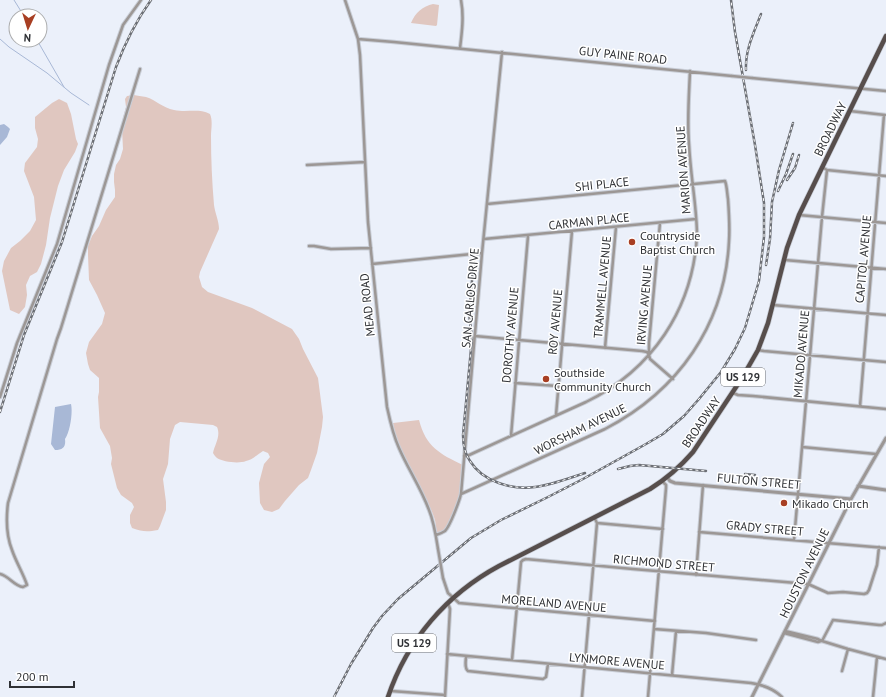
<svg xmlns="http://www.w3.org/2000/svg" width="886" height="697" viewBox="0 0 886 697" font-family="'PT Sans',sans-serif">
<style>
.green{fill:#e0c7c0}
.water{fill:#a8b8d6}
.lines{fill:none;stroke-linecap:round;stroke-linejoin:round}
.stream{stroke:#a8b8d6;stroke-width:1}
.minor-casing{stroke:#c9ced7;stroke-width:4.5}
.tertiary-casing{stroke:#c9ced7;stroke-width:5}
.primary-casing{stroke:#c9ced7;stroke-width:6}
.minor{stroke:#9c9795;stroke-width:2.5}
.tertiary{stroke:#9c9795;stroke-width:3}
.primary{stroke:#574e4c;stroke-width:4.5}
.rail-casing{stroke:#6c6f75;stroke-width:2.5}
.rail{stroke:#fff;stroke-width:1;stroke-dasharray:3;stroke-linecap:butt}
.minor-bridge-casing{stroke:#c9ced7;stroke-width:4.5;stroke-linecap:butt}
.minor-bridge{stroke:#9c9795;stroke-width:2.5}
.poi-dot{fill:#a83f23;stroke:#fff;stroke-width:1.5}
.labels{text-anchor:middle;dominant-baseline:central;stroke-width:3;stroke-linejoin:round;paint-order:stroke}
.shield{fill:#fff;stroke:#6d6f72;stroke-width:1}
.shield-label{font-size:11px;font-weight:bold;fill:#2f3135}
.street-label{font-size:12px;fill:#2f3135;stroke:#fff}
.poi-label{font-size:12px;fill:#2f3135;stroke:#fff;text-anchor:start}
</style>
<rect width="100%" height="100%" fill="#ebf0fa"/>
<!-- green -->
<path class="green" d="M433,4l6,1 -2,20 -1,1 -25,-3c4,-10 12,-17 22,-19z
M134,95c3,1 8,1 12,2 10,3 17,11 28,13 13,3 24,-2 36,4 3,7 1,15 1,22 0,23 1,46 3,69 1,8 5,16 5,24l-19,43 -1,5 3,10 6,5 44,16 40,21 7,10 4,10 15,29 5,39 -1,10 -5,26 -6,17 -3,8 -9,7 -14,16 -6,8 -7,3 -8,-2 -4,-7 -1,-20 5,-19 6,-7 -2,-4 -5,-2c-5,3 -11,9 -17,10 -7,3 -23,1 -29,-3 -2,-2 -3,-3 -4,-5 2,-9 8,-17 4,-26l-4,-2 -33,-3 -5,3 -5,14 -2,25 -5,15 3,23v8l-6,16 -2,4c-11,2 -15,2 -26,-2l-2,-5v-8l4,-8 -2,-4 -11,-8 -4,-7 -6,-24 1,-6 -2,-12 -10,-18 -2,-31 1,-5v-14l-9,-8 -2,-6 -2,-11 3,-11 13,-18 3,-11 -8,-18 -8,-15 -1,-25v-9l4,-10 7,-10 7,-16 9,-13v-7l-1,-8v-8l2,-9 4,-6 3,-10 -1,-20 1,-11 3,-11 -1,-8 2,-3z
M59,99l8,4 4,11 5,25 2,5 -3,8 -11,18 -6,16 -8,32 -4,27 -5,19 -4,8 -7,4 -4,9 1,10 -2,12 -6,7 -9,-4 -8,-39 2,-10 7,-13 9,-7 10,-10 6,-11 -2,-23 -10,-26 1,-8 12,-16 1,-8 -3,-11v-11l17,-14z
M419,420c7,27 21,34 44,45l-2,30 -14,33 -5,5 -5,2c-1,-6 -1,-13 -3,-18 -4,-12 -11,-22 -17,-33 -10,-19 -20,-39 -24,-61z"/>
<!-- water -->
<path class="water" d="M4,124l4,3 2,2 -3,8 -7,8v-20z
M71,404c2,8 -1,28 -6,35 1,8 -2,11 -10,11l-4,-6 4,-37z"/>
<g class="lines">
<!-- stream -->
<path class="stream" d="M14,0l10,16
M0,39l9,8 38,26 24,20 18,12
M37,40l27,47"/>
<defs>
<path id="minor" d="M345,0l13,39 2,16 8,167 19,185c3,14 6,28 12,41 9,21 22,40 30,62 5,12 7,26 9,39
M358,39l36,3 338,34
M460,48c2,-16 4,-32 1,-48
M752,78l134,13
M850,111l35,4
M307,165l58,-3
M822,167l5,3 59,6
M799,215l87,8
M660,223l-11,120v12l1,4 23,20
M484,239l212,-20
M309,246h5l17,3 40,-1
M785,260l101,9
M372,264l110,-11
M773,305l113,10
M475,336l167,15 5,1 2,3
M605,348l11,-121
M758,350l6,1 122,11
M515,383l43,3
M733,393l5,2 15,1 133,13
M0,397l17,-54 40,-99 52,-179 14,-40 18,-25
M860,406l24,-291
M556,415l16,-184
M511,436l17,-200
M802,447l74,7
M464,456h3l119,-54c66,-32 107,-93 111,-167 0,-10 -1,-20 -2,-30 -2,-20 -5,-40 -6,-61 -2,-24 0,-49 1,-73
M461,494l144,-65c73,-38 120,-104 124,-188 1,-14 0,-28 -1,-42 -1,-6 -1,-13 -3,-18l-238,23
M597,523l66,6
M699,532l187,16
M436,535c3,-1 6,-2 9,-4 5,-5 14,-29 16,-37l21,-241 20,-201
M794,540l28,-323 5,-47
M526,559l107,10 175,15 20,9 15,-1 21,2 3,-1 2,-3 8,-25 2,-18
M0,574c9,2 14,12 23,13l4,-2c-4,-12 -11,-23 -15,-35 -6,-15 -6,-31 -4,-47l49,-164 4,-11 79,-259
M696,575l7,-90
M443,578l5,15 11,10 196,18
M654,629l52,4 50,7
M785,631l33,8 4,2 26,8 38,10
M784,633l34,9 3,-1
M822,641l11,-21 46,5h3l4,-2
M447,654l304,29c12,2 22,5 31,14
M466,656c0,5 -2,12 2,15l75,8 3,-2 2,-13
M512,660l9,-98 2,-2 3,-1
M842,671l6,-22
M672,675l4,-44
M391,691l54,4
M445,697l5,-88 -2,-6
M582,697l15,-174 -3,-6
M648,697l18,-209v-3l-4,-4
M873,697l4,-40"/>
<path id="tertiary" d="M667,477l3,4 5,2 176,16
M858,486l28,4
M752,697l99,-198 35,-61"/>
<path id="primary" d="M388,697c19,-57 59,-103 111,-131l151,-77c16,-10 30,-22 43,-37l49,-74 16,-28 10,-27 19,-75 12,-33 87,-179"/>
</defs>
<!-- minor casing -->
<use href="#minor" class="minor-casing"/>
<!-- tertiary casing -->
<use href="#tertiary" class="tertiary-casing"/>
<!-- primary casing -->
<use href="#primary" class="primary-casing"/>
<!-- minor -->
<use href="#minor" class="minor"/>
<!-- tertiary -->
<use href="#tertiary" class="tertiary"/>
<!-- primary -->
<use href="#primary" class="primary"/>
<defs>
<path id="rail" d="M746,70c-1,-20 8,-38 15,-56
M787,180l8,-12 4,-13
M778,191l8,-17 7,-20
M474,259l-5,54 3,25 -9,97c0,9 2,19 7,26 13,21 42,29 65,26 17,-2 34,-9 50,-14
M766,265l4,-26 2,-37 7,-32 14,-47
M0,412l24,-77 38,-93 54,-175c9,-24 20,-46 35,-67
M618,469l12,-3 9,-1 67,6
M745,474l10,1
M334,697l17,-33 22,-36 9,-12 16,-17 73,-61 30,-18 47,-23 35,-18 63,-35 17,-10 21,-18 15,-17 22,-27 14,-23 10,-21 14,-47 5,-44v-34l-9,-58 -20,-113 -4,-32"/>
</defs>
<!-- rail casing -->
<use href="#rail" class="rail-casing"/>
<!-- rail -->
<use href="#rail" class="rail"/>
<defs>
<path id="minor-bridge" d="M732,76l20,2
M438,549l5,29"/>
</defs>
<!-- minor-bridge casing -->
<use href="#minor-bridge" class="minor-bridge-casing"/>
<!-- minor-bridge -->
<use href="#minor-bridge" class="minor-bridge"/>
</g>
<!-- markers -->
<g class="poi-dot">
<circle cx="632" cy="242" r="4"/>
<circle cx="546" cy="379" r="4"/>
<circle cx="784" cy="503" r="4"/>
</g>
<g class="labels">
<!-- shield labels -->
<g class="shield">
<rect x="721" y="368" width="44" height="18" rx="3"/>
<rect x="392" y="634" width="44" height="18" rx="3"/>
</g>
<g class="shield-label">
<text x="743" y="377">US 129</text>
<text x="414" y="643">US 129</text>
</g>
<!-- street labels -->
<g class="street-label">
<text transform="translate(623 55) rotate(6)">GUY PAINE ROAD</text>
<text transform="translate(830 129) rotate(-64)">BROADWAY</text>
<text transform="translate(683 170) rotate(-94)">MARION AVENUE</text>
<text transform="translate(602 184) rotate(-6)">SHI PLACE</text>
<text transform="translate(589 221) rotate(-6)">CARMAN PLACE</text>
<text transform="translate(863 259) rotate(-85)">CAPITOL AVENUE</text>
<text transform="translate(602 287) rotate(-85)">TRAMMELL AVENUE</text>
<text transform="translate(470 298) rotate(-85)">SAN CARLOS DRIVE</text>
<text transform="translate(367 305) rotate(-96)">MEAD ROAD</text>
<text transform="translate(644 305) rotate(-85)">IRVING AVENUE</text>
<text transform="translate(555 322) rotate(-85)">ROY AVENUE</text>
<text transform="translate(510 335) rotate(-85)">DOROTHY AVENUE</text>
<text transform="translate(801 354) rotate(-85)">MIKADO AVENUE</text>
<text transform="translate(701 422) rotate(-56)">BROADWAY</text>
<text transform="translate(580 429) rotate(-26)">WORSHAM AVENUE</text>
<text transform="translate(759 481) rotate(5)">FULTON STREET</text>
<text transform="translate(765 528) rotate(5)">GRADY STREET</text>
<text transform="translate(664 563) rotate(5)">RICHMOND STREET</text>
<text transform="translate(804 573) rotate(-64)">HOUSTON AVENUE</text>
<text transform="translate(554 603) rotate(5)">MORELAND AVENUE</text>
<text transform="translate(617 661) rotate(5)">LYNMORE AVENUE</text>
</g>
<!-- poi labels -->
<g class="poi-label">
<text x="640" y="235">Countryside<tspan x="640" dy="14">Baptist Church</tspan></text>
<text x="554" y="372">Southside<tspan x="554" dy="14">Community Church</tspan></text>
<text x="792" y="503">Mikado Church</text>
</g>
</g>
<!-- north arrow -->
<g transform="translate(28 28) rotate(184)"><circle r="19" fill="#ffffff" stroke="#acadae"/>
<path d="M0-3L7 15L0 10L-7 15Z" fill="#a83f23"/>
<text y="-6" font-size="11" font-weight="bold" text-anchor="middle" fill="#2f3135">N</text>
</g>
<!-- scale -->
<path d="M10 681v6h64v-6" fill="none" stroke="#2f3135" stroke-width="2"/>
<text x="16" y="681" font-size="12" fill="#2f3135" stroke="#ffffff" stroke-width="3" paint-order="stroke">200 m</text>
</svg>
